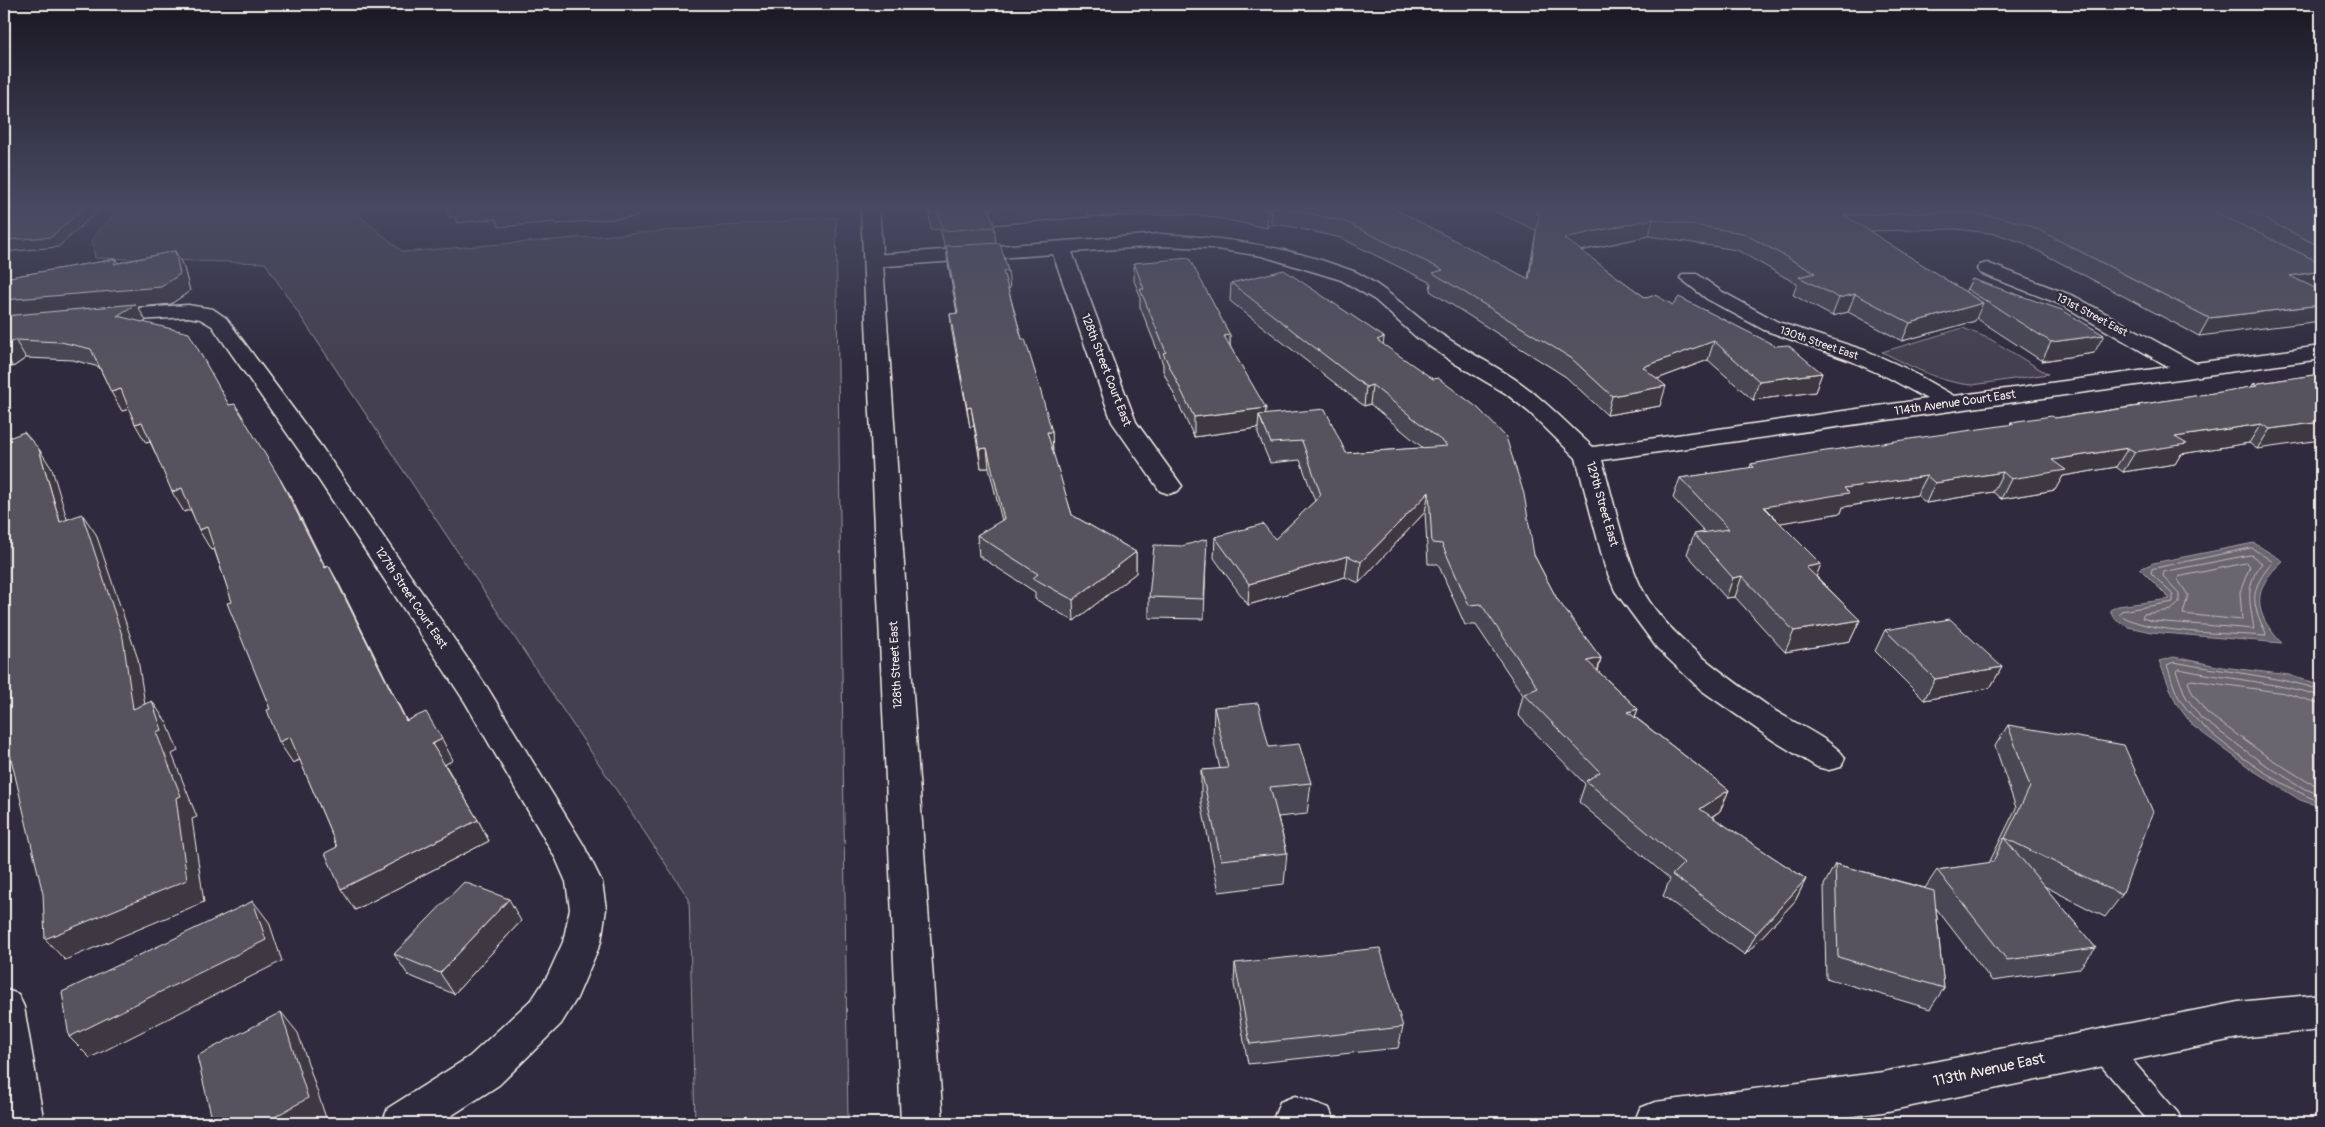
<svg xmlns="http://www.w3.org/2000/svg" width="2325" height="1127" viewBox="0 0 2325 1127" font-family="Pangolin,sans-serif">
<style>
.green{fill:#454050;stroke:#9c989c}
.water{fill:#6a6670;stroke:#a19ea0}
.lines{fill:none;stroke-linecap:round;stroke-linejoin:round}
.shore{stroke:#bdb9b8;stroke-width:1}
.service-casing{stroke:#f4f1e8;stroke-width:3}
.minor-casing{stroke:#f4f1e8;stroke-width:3}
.tertiary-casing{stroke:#f4f1e8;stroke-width:3}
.service{fill:#2f2a3d;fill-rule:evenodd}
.minor{fill:#2f2a3d;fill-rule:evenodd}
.tertiary{fill:#2f2a3d;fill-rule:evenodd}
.wall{fill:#4a4752;stroke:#f4f1e8}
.shaded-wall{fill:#3c3942;stroke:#f4f1e8}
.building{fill:#56525f;stroke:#f4f1e8}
.labels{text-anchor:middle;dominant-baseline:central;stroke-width:4.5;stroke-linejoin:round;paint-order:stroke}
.far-street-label{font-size:11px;fill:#f4f1e8;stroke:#2f2a3d}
.street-label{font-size:12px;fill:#f4f1e8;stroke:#2f2a3d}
.near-street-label{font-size:15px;fill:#f4f1e8;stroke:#2f2a3d}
</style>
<rect width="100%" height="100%" fill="#2f2a3d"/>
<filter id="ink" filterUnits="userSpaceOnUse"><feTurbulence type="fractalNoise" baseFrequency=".02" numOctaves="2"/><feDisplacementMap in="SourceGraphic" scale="10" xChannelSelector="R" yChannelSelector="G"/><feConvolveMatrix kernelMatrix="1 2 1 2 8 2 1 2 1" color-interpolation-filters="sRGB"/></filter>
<g filter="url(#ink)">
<!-- green -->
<path class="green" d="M120,207h229l54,45 433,-35 12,906h-153l-6,-224 -424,-636 -170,-5 -3,-19z
M1963,328l27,11 58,35 -75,11c-33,-2 -62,-19 -91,-33z"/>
<!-- water -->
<path class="water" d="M2254,543l29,18c-32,28 -30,52 -1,82l-131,-11 -23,-5 -14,-9 -4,-8 8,-4 52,-7 -30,-30 13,-6z
M2174,657l48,10 67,8 32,11v121l-21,-7 -46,-29 -61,-45 -17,-23 -17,-42z"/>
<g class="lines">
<!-- shore -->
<path class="shore" d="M2252,548l21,14c-23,26 -23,40 -7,71l-1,3c-36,-3 -119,-2 -146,-22l2,-3 52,-9v-7l-22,-22 1,-4z
M2251,555l11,8c-18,23 -12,39 -8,66l-101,-8 -11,-3 2,-4 27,-4 8,-7v-10l-16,-17 1,-4z
M2247,563l3,3 -10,26 2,28 -59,-6 5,-19 -10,-15 1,-3z
M2321,690c-48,-15 -98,-18 -147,-28l-7,3c4,11 7,26 14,36 21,34 102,87 140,101
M2321,696c-46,-14 -95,-17 -142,-27l-3,2 10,26 15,21 60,44 44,27 16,6
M2321,704l-36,-11 -94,-13 -3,2 5,12 14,19 58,42 43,27 13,5"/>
<defs>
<path id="service" d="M2103,1034l10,4 65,75 4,10h-32l-57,-67 -4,-9 4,-9z"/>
<path id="minor" d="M1160,234c57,3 110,10 164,27 10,4 22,7 32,11 29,15 51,37 76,56 29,21 62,36 90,56 26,19 47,42 71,63l334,-48 -38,-21 -38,-17 -87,-31 -57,-31 -27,-21 3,-4h14l24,17 57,31 89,29 38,17 49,28 215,-29 -107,-62 -82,-32 -3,-4 3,-4 7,-2 89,34 119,66 126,-17v13l-719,101c12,42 21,88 39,127 23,48 91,93 133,123 18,12 63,32 71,48l-4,9 -12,3 -12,-3 -43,-26 -73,-51 -44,-42 -42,-57 -10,-24 -29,-109 -47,-46 -24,-19 -51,-30 -38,-26 -41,-37 -34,-20 -79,-24 -52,-8 -50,-2 -88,6 64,170 46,64 -4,5 -9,3 -9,-3 -48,-69 -59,-168 -179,13 -7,-2 -3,-4 3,-4 7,-2z
M188,305l25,4 13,9 97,131 164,238 96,157 19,38 4,27 -5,33 -24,56 -16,26 -62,61 -59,38h-58l6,-15 81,-51 64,-59 15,-23 15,-33 7,-33 -4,-27 -10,-23 -91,-157 -162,-246 -91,-130 -12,-7 -12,-2 -83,5 -7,-2 -3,-4 3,-4 7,-2z
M4,989l14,5 6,13 20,116h-40z
M2321,994v36l-83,8 -355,74 -81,11h-168l6,-15 15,-6 228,-30 355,-70z
M1295,1096l34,12 6,15h-59l-2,-6 6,-15z"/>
<path id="tertiary" d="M861,207h18l64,916h-42z"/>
</defs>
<!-- service casing -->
<use href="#service" class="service-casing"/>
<!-- minor casing -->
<use href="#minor" class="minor-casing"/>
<!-- tertiary casing -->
<use href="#tertiary" class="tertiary-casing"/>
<!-- service -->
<use href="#service" class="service"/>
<!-- minor -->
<use href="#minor" class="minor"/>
<!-- tertiary -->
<use href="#tertiary" class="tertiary"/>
</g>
<!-- wall -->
<path class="wall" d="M928,207h463l137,72 8,-49 -51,-23h836v81h-5l-117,48 -178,-94 -24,-8 -41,-5 -87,2 96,61 7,-13 122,74 -52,8 -66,-43 -1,3 -73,20 -54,-29 -16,4 -39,-21 4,-11 -60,-34 -88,-14 -68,15 65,47 27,7 149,68 -7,19 -62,8 -45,-40 -51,19 3,27 -53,9 -41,-38 -136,-86 1,-8 -90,-45 -53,-12 -17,-2 -4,4 -60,-12 -23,-2 -96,3 -94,8 2,18 14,45h-2l14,51 30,93v19l20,64 64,37v21l-62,48 -39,-22v-7l-56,-36 -2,-21 25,-14 -13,-53h-8l-7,-42 -4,1 -18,-95 -2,-18 7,-1 -9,-49 -2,-16h-1l-5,-19 -9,1z
M175,251l9,17 6,23 -19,13 -33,3 8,14 -2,2 85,82 62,93 34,69 4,-1 11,20 66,134 47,40 -8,4 33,56 11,21 -134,69 -18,-63 -37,-87 -7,3 -23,-54 -56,-160 -3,1 -21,-41 -6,3 -34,-70 -4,1 -17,-34 -7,2 -23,-44 -26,-7 -47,-2 -13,9 -9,-1v-88l112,-19 2,4z
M1134,263l96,72v11l35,68 81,39 77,-5 -53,-44 -6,2 -134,-105 1,-18 153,54 -1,7 151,211 23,44 44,59 -3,13 40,38 -3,8 94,73 -9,21 -8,6 94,62 -11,22 -50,54 -82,-59 7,-17 -91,-77 6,-18 -67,-69 5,-20 -47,-70h-11l-27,-61h-10l-3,-52 -66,71 -14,-6 -97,28 -34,-47 1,-21 60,2 40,-38 -15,-41 -30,3 -12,-29v-6l-64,9 -31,-66v-7l-23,-57v-12l-6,-14z
M2321,374l-64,75 -8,-6 -68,11 -6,10 -52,8 -7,-5 -53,9 -8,14 -54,9 -8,-7 -67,11 -9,-8 -74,12 -2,6 -61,10 41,41 -5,12 44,44 -10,21 -65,11 -50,-55 -9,1 -39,-44 7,-20 11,-2 -32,-34 7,-20 70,-10 1,-4 259,-39 1,-3 44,-4 82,-12 1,-1 114,-18 1,-3z
M1206,560l-2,59 -55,-1v-21z
M1885,630l117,37 -12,21 -66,12 -49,-49z
M1214,707l55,40 42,36 -4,31 -29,3 9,36 -3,31 -65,8 -18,-90v-32l19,-1 -7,-31z
M2008,725l114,170 -17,22 -61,-31 52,62 -17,21 -87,12 -56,-73 8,80 -14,21 -104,-31 -2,-93 11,-21 90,24 12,-18 52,-7 27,-55 -21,-62z
M521,921l-67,73 -46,-19 -14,-21z
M1235,963l168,64 -5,21 -150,16 -14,-80z"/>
<!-- shaded-wall -->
<path class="shaded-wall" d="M85,207h15l1,1 -43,39 -54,5v-12z
M445,207h191l1,10 -82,7v-2l-56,5 -3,-8 -39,4 -2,-6h-6z
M1006,207h81l1,10 -97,8 -2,-16z
M1272,207l-1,17 -4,4 1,-17z
M1653,219l-4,17 -88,19 3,-17z
M175,251l9,17 6,23 -19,13 -33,3 8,14 -19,13 -123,-14v-20z
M1003,271h5l2,17 -5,1z
M2321,271v17l-42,5 11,-17z
M1855,294l-7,18 -16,4 7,-18z
M1983,303l-8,18 -73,20 8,-18z
M2321,305v16l-122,15 10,-18z
M1230,335v19l-6,-18z
M2104,335l-10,18 -52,8 9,-19z
M1384,337l-2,19 -5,-16z
M15,340l11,18 -13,9 -9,-15v-5z
M1714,341l-6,19 -70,26 5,-19z
M1822,373l-7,19 -62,8 6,-19z
M1372,385l-2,19 -6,2 2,-19z
M1666,386l-6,20 -53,9 5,-19z
M121,389l12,19 -11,3 -11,-19z
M971,407l3,19 -4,1 -3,-19z
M1266,408l-2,20 -5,-13 -1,13 -64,9v-20z
M142,422l11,19 -7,2 -11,-19z
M2321,422v18l-64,9 13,-20z
M2261,424l-12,19 -68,11 -6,10 -52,8 12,-20 40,-15z
M1047,432h5l1,19 -5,1z
M987,448l2,20h-8l-2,-19z
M2128,448l-12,19 -53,9 -8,14 -54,9 10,-20 41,-19z
M39,449l13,20 22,73 -14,-20z
M2003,472l-10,20 -67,11 9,-20z
M1927,476l-10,19 -74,12 -2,6 -84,14 7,-20 80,-19z
M280,479l11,19 45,90 -11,-20z
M182,488l12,20 -10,4 -12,-20z
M1429,492l-4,20 -66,71 2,-21z
M82,514l14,20 42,125 11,72 -16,-22z
M207,527l12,20 -8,3 -12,-20z
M1136,552v21l-62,48 -1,-21z
M1348,556l-3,21 -97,28 1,-21z
M1821,564l-8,21 -7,-18z
M329,566l11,20 77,156 -11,-21z
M1742,576l-7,21 -9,1 7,-20z
M1860,620l-10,21 -65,11 9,-21z
M1601,658l-6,21 -8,-18z
M2002,667l-12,21 -66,12 11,-21z
M152,701l15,22 11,28 -6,3 25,63 -5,2 12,83 -139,58 -20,-21 111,-207z
M1638,709l-8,21 -2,-18z
M4,729l18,21 -17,6h-1z
M290,737l13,21 -10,5 -14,-21z
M442,739l11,21 -9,5 -12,-21z
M1729,790l-9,21 -29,19 9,-21z
M478,820l11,21 -134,69 -14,-21z
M1806,879l-11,22 -50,54 11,-21z
M509,899l12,22 -67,73 -14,-21z
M253,901l16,21 13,39 -192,97 -21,-21z
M281,1012l17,21 28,85 -9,5h-53z"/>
<!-- building -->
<path class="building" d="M9,207h76l-34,30 -47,3v-29z
M494,207h31l-32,3z
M929,207h77l-17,2 6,18 -52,4 -5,-19 -9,1z
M1249,207h23l-4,4z
M1274,207h117l138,72 10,-65 -14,-7h679l117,56v8l-31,5 31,15v14l-112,13 -180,-93 -25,-7 -41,-6 -119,3 139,88 -73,20 -55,-29 -16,4 -40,-21 16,-4 -72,-40 -90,-14 -89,19 82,60 9,-3 18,10 6,-8 97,49 12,-1 34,28 -63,8 -45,-40 -71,26 23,19 -54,10 -41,-38 -138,-85 10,-3 -100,-49 -53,-12z
M2241,207h80v40z
M1000,243l8,28h-5l19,68h3l14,46 13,47h-5l25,83 64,37 -63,48 -40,-22 5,-4 -61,-39 27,-16 -17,-71 -8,1 -8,-42 -4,1 -17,-94 8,-1 -12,-67z
M175,251l5,23 -19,13 -157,13v-22l112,-19 -2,5z
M1189,258l41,77 -6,1 42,72 -72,9 -31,-64 3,-1 -26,-63h4l-10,-26z
M1284,270l100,67 -7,3 56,39 5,-1 40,30 28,29 18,57 10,61 23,44 44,59 -14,3 51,48 -10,3 101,78 -29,19 106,70 -50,55 -84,-59 12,-12 -98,-82 14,-9 -76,-78 14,-6 -57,-84 -12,1 -27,-61 -10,-1 -3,-51 -68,70 -13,-6 -99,28 -34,-47 48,-13 12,15 46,-44 -19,-54 -31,2 -12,-28 66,-6 21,44 102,-7 -76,-61 -6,2 -135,-104z
M1972,279l90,31 42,25 -53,7 -84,-53z
M136,304l-19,12 72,17 40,72 6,-1 45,75 45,89 4,-2 77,155 20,-9 16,27 -10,5 46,76 -137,69 -16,-36 12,-6 -47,-110 -11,5 -12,-32 3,-1 -43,-106 5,-1 -25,-75 -8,3 -17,-42 -10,4 -30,-70 -7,2 -14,-35 -10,3 -20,-43 -30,-7 -46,-2 -11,7v-31z
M2321,374v48l-51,7 -9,-5 -86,13 12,7 -52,8 -7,-4 -76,12 14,10 -55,9 -8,-7 -68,11 -8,-7 -83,12 5,5 -85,14 57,57 -15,3 54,53 -66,11 -52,-55 -9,2 -39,-44 35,-5 -49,-51 74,-11 -3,-3 68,-12 195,-28 -3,-2 41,-6 3,2 85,-12 -2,-1 119,-19 -4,-2z
M24,432l15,17 21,73 22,-8 41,124 10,71 19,-8 10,29 -6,2 25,64 -5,2 11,82 -142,59 -2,-45 -39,-165v-289z
M1207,539l-3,60 -55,-2 5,-52 28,1z
M1950,619l52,48 -67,12 -50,-49z
M1258,703l11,44 30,-3 12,39 -41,4 17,66 -66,7 -20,-90 27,-2 -14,-61z
M2008,725l116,20 29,67 -31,83 -117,-57 25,-51z
M2004,838l92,110 -89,12 -70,-90 56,-8z
M1835,864l99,27 10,97 -106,-31z
M464,882l45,17 -69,74 -46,-19z
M253,901l13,39 -197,97 -7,-45z
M1380,948l23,79 -153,17 -15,-81z
M281,1012l27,86 -44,25h-51l-16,-67z"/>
</g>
<!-- sky -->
<linearGradient id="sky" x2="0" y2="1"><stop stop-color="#1a1722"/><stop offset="0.57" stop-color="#474a62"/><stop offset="1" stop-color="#474a62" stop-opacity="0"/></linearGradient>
<rect width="2325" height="365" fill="url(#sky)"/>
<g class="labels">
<!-- far-street labels -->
<g class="far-street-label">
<text transform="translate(2092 315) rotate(28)">131st Street East</text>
<text transform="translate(1819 343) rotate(19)">130th Street East</text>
</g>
<!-- street labels -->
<g class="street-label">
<text transform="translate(1106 370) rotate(69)">128th Street Court East</text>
<text transform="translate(1955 403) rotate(-8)">114th Avenue Court East</text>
<text transform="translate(1602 504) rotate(74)">129th Street East</text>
<text transform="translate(411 598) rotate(56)">127th Street Court East</text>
<text transform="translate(896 665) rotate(-93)">128th Street East</text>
</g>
<!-- near-street labels -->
<g class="near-street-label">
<text transform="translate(1989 1070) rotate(-12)">113th Avenue East</text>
</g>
</g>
<!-- margin -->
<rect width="2325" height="1127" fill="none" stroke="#2f2a3d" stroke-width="20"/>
<rect x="10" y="10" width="2305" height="1107" fill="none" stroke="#f4f1e8" stroke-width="2" filter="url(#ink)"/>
</svg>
